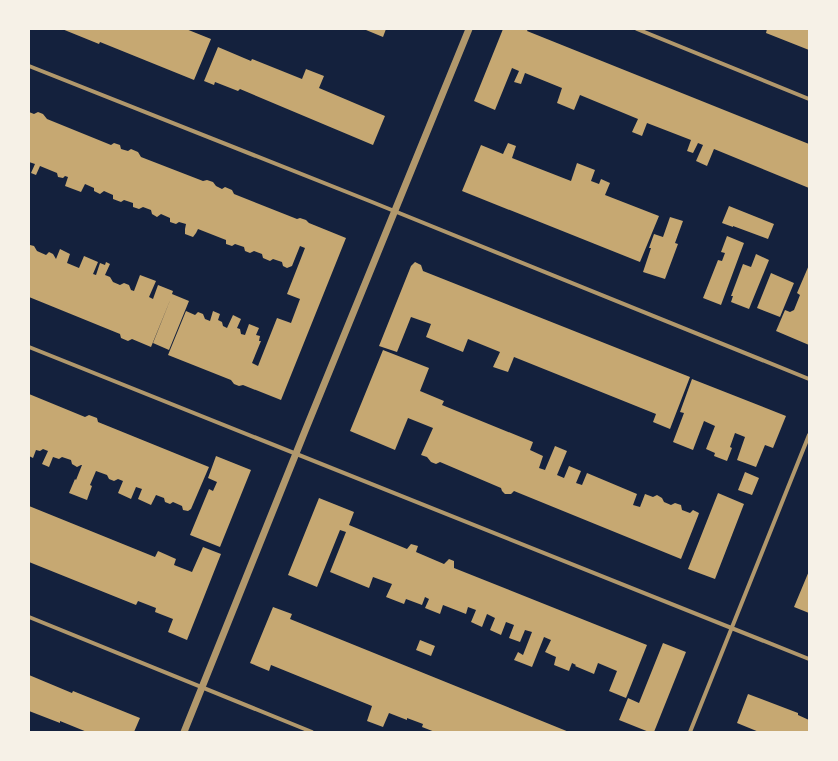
<svg xmlns="http://www.w3.org/2000/svg" width="838" height="761" viewBox="0 0 838 761" font-family="Barlow,sans-serif">
<style>
.building{fill:#c6a872}
.lines{fill:none;stroke-linecap:round;stroke-linejoin:round}
.minor{stroke:#b1986c;stroke-width:4}
.tertiary{stroke:#b1986c;stroke-width:7}
</style>
<rect width="100%" height="100%" fill="#14213d"/>
<!-- building -->
<path class="building" d="M62,29h124l25,10 -17,41 -94,-38 -1,2z
M367,29h19l-3,8 -17,-7z
M503,29h25l-1,2 282,113v44l-95,-39 -7,17 -11,-5 7,-16 -5,-2 -5,10 -6,-2 4,-11 -44,-17 -5,13 -10,-4 6,-13 -58,-24 -6,15 -17,-7 5,-15 -37,-15 -4,11 -7,-2 5,-11 -7,-3 -17,42 -21,-9z
M767,29h42v21l-43,-17z
M218,47l33,14 1,-2 50,20 4,-10 18,7 -5,12 66,28 -12,29 -133,-56 -2,2 -23,-9 -1,3 -10,-4z
M29,112l5,2 4,-2 5,2 4,5 64,26 3,-2 6,2 1,4 7,2 3,-2 7,3 3,5 62,24 4,-1 6,2 3,4 6,3 3,-2 7,3 2,4 63,25 3,-1 6,2 3,3 37,15 -65,162 -38,-15 -4,1 -5,-2 -3,-4 -63,-25 18,-44 9,4 3,-3 5,2 2,5 5,2 3,-10 7,3 -2,6 4,2 1,4 4,2 6,-13 8,4 -4,9 3,1 1,5 4,1 4,-11 10,4 -3,7 4,1 -1,5h2l-9,22 6,3 19,-48 14,5 9,-24 -13,-5 18,-46 -5,-2 -8,20 -5,2 -4,-2 -1,-4 -9,-3 -3,2 -7,-3 -1,-4 -8,-3 -4,2 -5,-2 -1,-4 -9,-3 -3,2 -6,-2v-4l-28,-11 -2,4 -3,4 -8,-3v-5l1,-5 -7,-2 -3,2 -6,-2v-4l-9,-4 -4,3 -5,-3 -1,-4 -8,-3 -4,2 -6,-2v-4l-9,-3 -3,2 -8,-3v-4l-9,-4 -4,3 -6,-3v-3l-9,-4 -4,8 -16,-6 3,-9 -3,-1 -2,2 -5,-1 -1,-4 -17,-7 -4,9 -5,-2 4,-9 -6,-2z
M508,143l8,3 -4,12 59,23 6,-18 18,7 -4,11 8,3 2,-5 9,4 -5,12 54,21 -19,46 -178,-71 19,-46 22,9z
M729,206l45,18 -6,15 -35,-13v1l-11,-4z
M670,217l13,4 -8,22 3,1 -13,35 -22,-7 8,-24h-2l5,-14 9,3z
M727,236l17,7 -23,62 -18,-7 15,-38 4,1 3,-8 -4,-1z
M30,245l4,1 3,5 9,4 3,-3 4,2 3,5 4,-10 10,5 -3,9 12,5 5,-12 14,6 -5,12 3,1 4,-12 5,2 1,-3 4,2 -5,11 5,2 3,5 7,3 4,-2 5,2 2,5 3,1 6,-16 16,6 -7,16 4,2 5,-14 15,6 -1,3 17,7 -20,49 -16,-7 18,-45 -20,49 -19,-8 -4,2 -7,-3 -1,-4 -91,-37v-51z
M756,254l13,6 -20,49 -18,-7 2,-6h-2l12,-32 8,3z
M415,262l6,3 2,6 267,106 -20,52 -17,-7 3,-8 -142,-57 -6,15 -15,-5 7,-15 -32,-13 -5,13 -37,-15 5,-13 -20,-7 -14,35 -18,-6 32,-80z
M809,265v80l-33,-14 9,-21 5,2 4,-2 6,-15 -3,-2z
M771,273l23,10 -14,34 -23,-9z
M383,350l46,18 -9,23 24,10 -2,4 91,37 -3,8 13,6 -4,12 6,2 10,-24 12,5 -10,24 7,3 5,-12 12,5 -5,12 6,2 5,-12 50,21 -4,11 7,2 5,-13 8,3 4,-2 5,3 2,4 7,3 4,-2 6,2 1,5 8,3 3,-3 6,3 -1,3 -17,43 -167,-68 -3,3h-6l-3,-3 -1,-3 -61,-26 -4,2 -5,-2 -4,-5 -6,-2 12,-27 -25,-10 -13,32 -45,-19z
M692,379l94,37 -13,32 -8,-3 -9,22 -19,-7 8,-23 -10,-4 -5,14 2,1 -5,13 -13,-5 1,-3 -9,-4 9,-23 -11,-5 -11,29 -20,-8 11,-29 -4,-1z
M29,394l56,23 4,-2 8,3 1,4 111,45 -18,42 -3,2 -5,-1 -1,-4 -9,-4 -3,2 -5,-2 -1,-4 -8,-3 -5,10 -13,-6 4,-10 -6,-2 -5,12 -13,-6 5,-12 -5,-2 -4,2 -5,-2 -2,-4 -11,-4 -6,14 2,1 -5,14 -18,-7 6,-14 1,1 6,-15h-1l-4,2 -5,-3 -1,-4 -9,-3 -3,2 -6,-2 -4,10 -7,-3 6,-13 -5,-2 -3,2 -4,-1 -3,8 -4,-2z
M216,456l35,14 -31,77 -30,-12 19,-46 4,2 4,-9 -9,-4z
M745,472l14,6 -7,17 -14,-5z
M718,493l26,11 -29,75 -27,-10z
M319,498l35,14 -5,13 58,24 4,-5 7,2 -2,6 28,12 5,-5 5,2v7l193,77 -21,53 -17,-7 8,-20 -19,-8 -4,11 -19,-8 1,-1 -4,-2 -3,8 -15,-6 2,-8 -11,-5 6,-12 -7,-3 -12,30 -18,-7 4,-8 5,3 9,-23 -7,-2 -5,12 -11,-4 5,-13 -8,-3 -5,13 -11,-5 5,-12 -8,-4 -5,13 -11,-5 5,-12 -8,-3 -2,7 -23,-9 -3,9 -15,-6 4,-9 -4,-2 -3,8 -16,-6 -2,5 -18,-7 6,-13 -19,-7 -4,11 -39,-16 16,-40 -6,-2 -23,57 -29,-12z
M29,506l126,51 3,-6 18,8 -2,6 18,7 11,-25 18,7 -34,86 -19,-8 5,-13 -18,-7 1,-4 -18,-7 -2,4 -107,-43z
M809,571v42l-15,-6z
M273,607l19,7 -2,5 279,113h-134l-13,-5 1,-3 -16,-6v2l-18,-7 -6,14 -16,-6 5,-15 -101,-41 -2,6 -19,-8z
M420,640l15,6 -4,10 -15,-6z
M663,643l23,9 -32,80h-5l-30,-12 9,-22 11,5z
M29,675l43,18 1,-2 67,27 -6,14h-47l-27,-11v2l-31,-12z
M748,694l50,19v2l11,5v12h-50l-22,-9z"/>
<g class="lines">
<!-- minor -->
<path class="minor" d="M637,29l172,70
M29,66l343,136 437,177
M29,347l780,312
M29,617l283,115
M690,732l119,-297"/>
<!-- tertiary -->
<path class="tertiary" d="M184,732l121,-301 164,-402"/>
</g>
<!-- border -->
<rect width="838" height="761" fill="none" stroke="#f6f1e7" stroke-width="60"/>
</svg>
